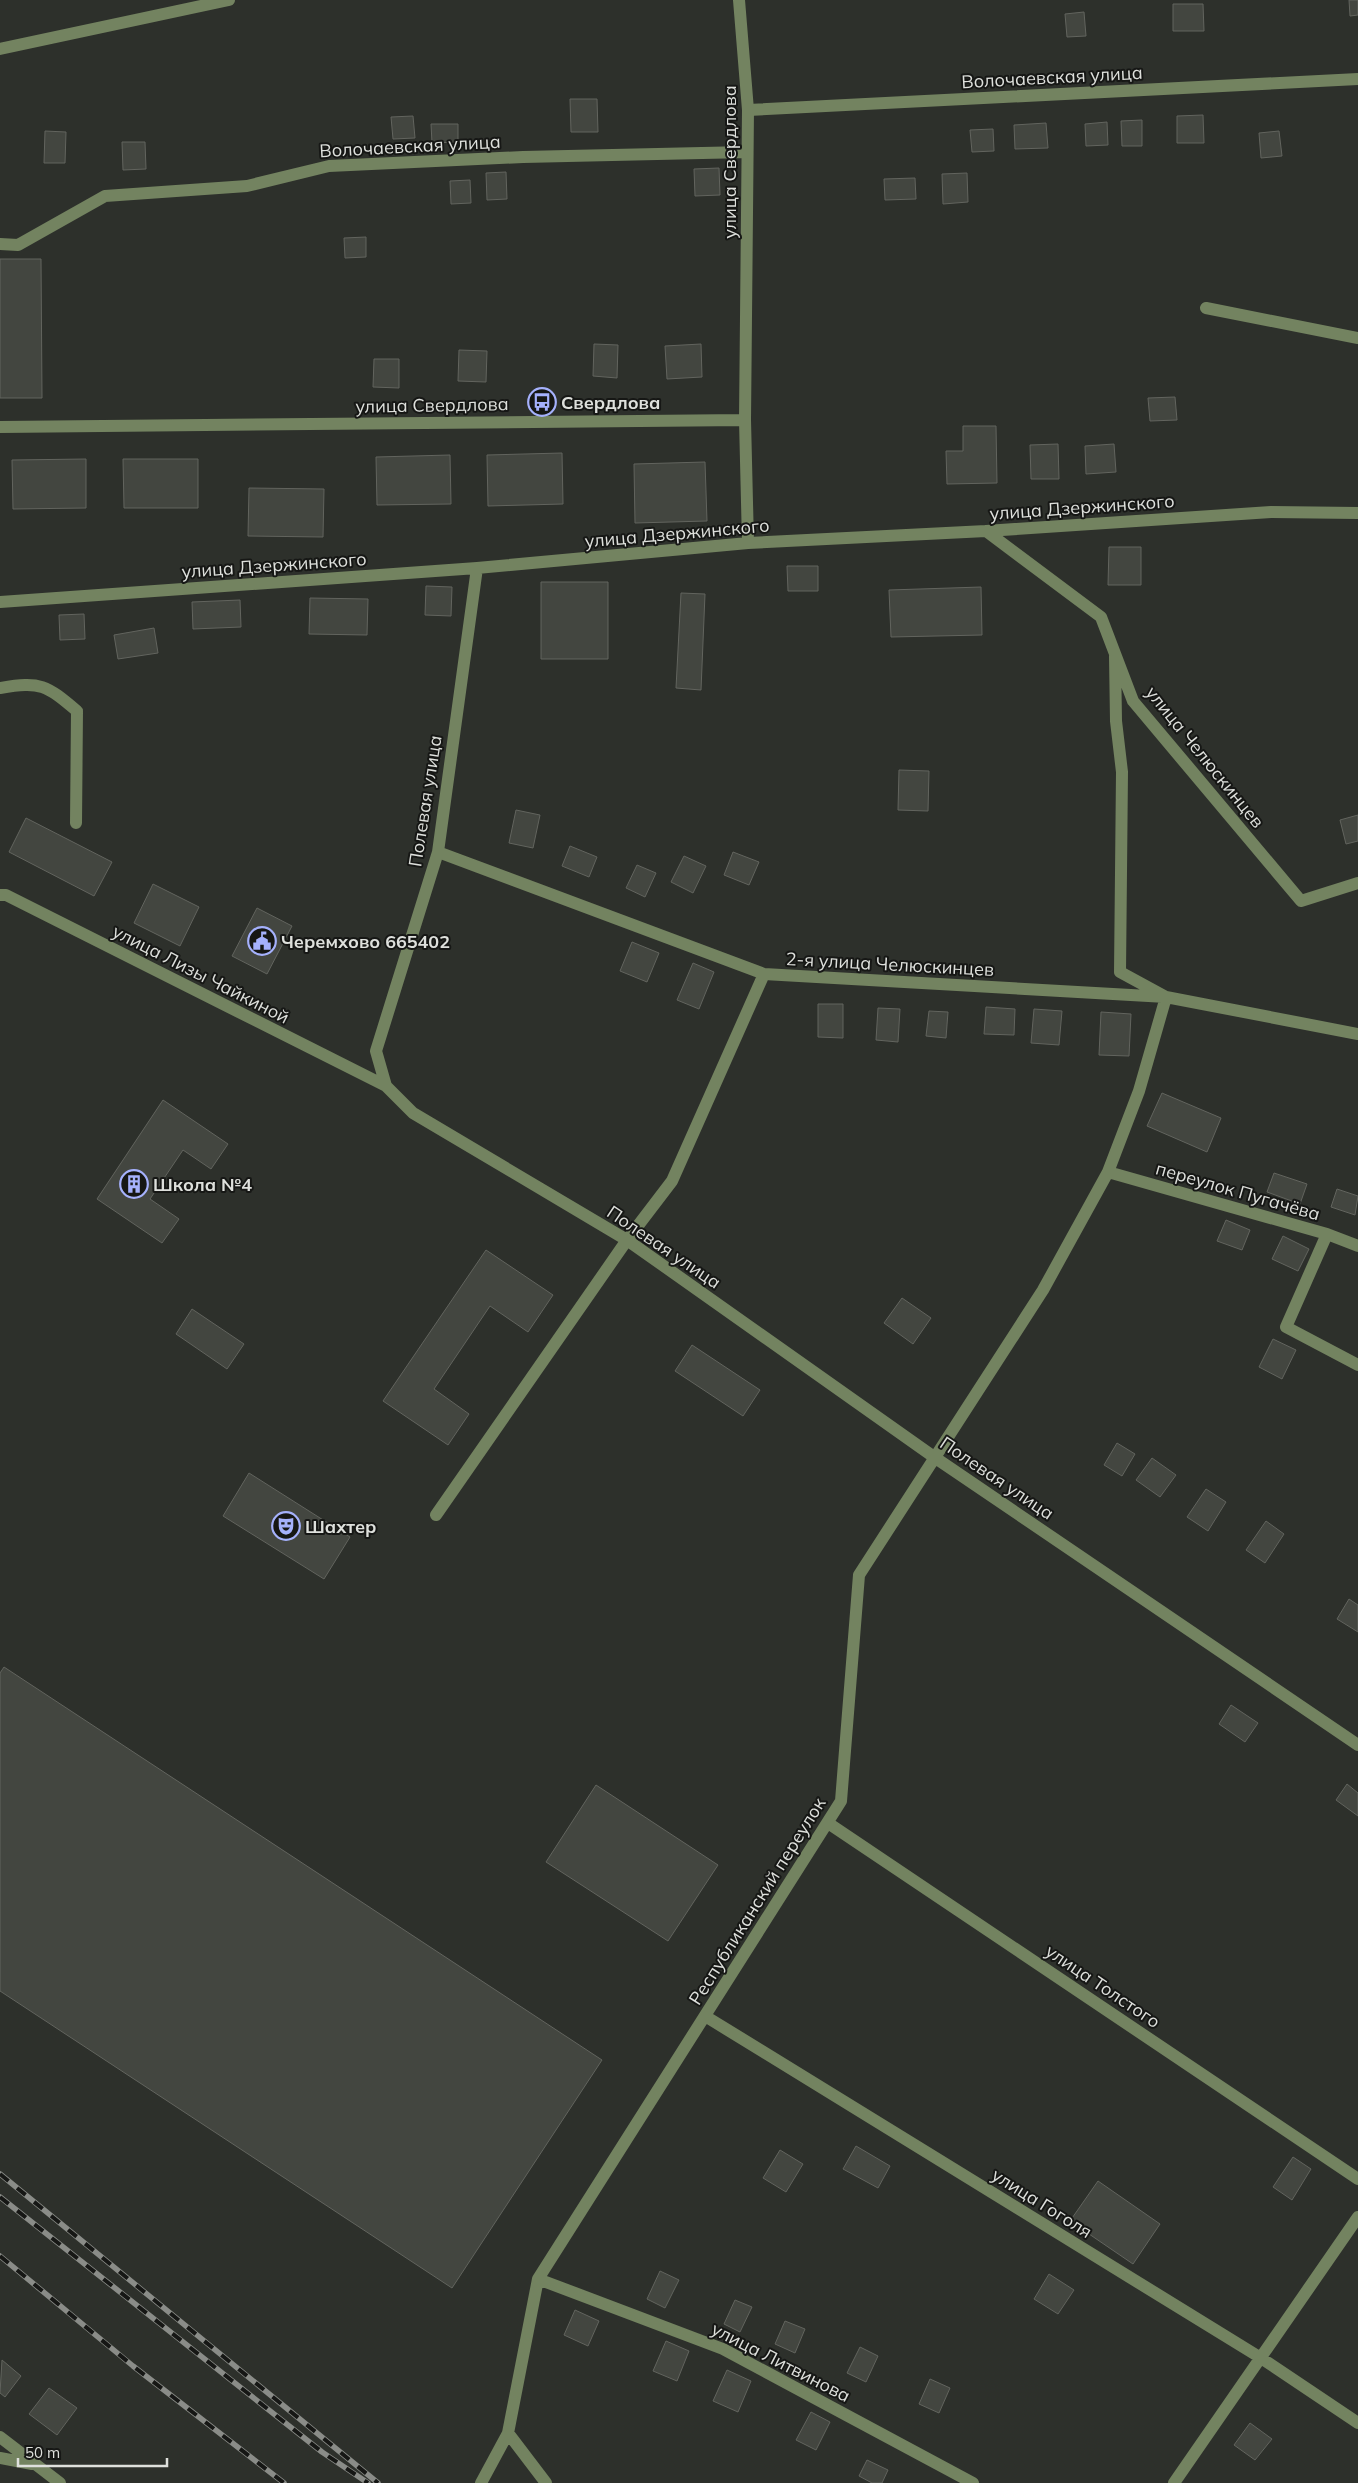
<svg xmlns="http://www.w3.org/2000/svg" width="1358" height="2483" viewBox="0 0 1358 2483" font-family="Mulish,sans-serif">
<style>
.building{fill:#434640;stroke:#62645e}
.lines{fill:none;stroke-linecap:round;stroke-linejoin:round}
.minor{stroke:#738360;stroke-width:12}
.rail-casing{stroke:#8a8c88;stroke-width:5.5}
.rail{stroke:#161715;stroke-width:4;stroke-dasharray:11;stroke-linecap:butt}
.labels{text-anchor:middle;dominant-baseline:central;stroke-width:4;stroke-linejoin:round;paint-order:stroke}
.street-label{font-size:18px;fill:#dee0dc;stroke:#161715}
.poi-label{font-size:18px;font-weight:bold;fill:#dee0dc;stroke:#161715;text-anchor:start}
</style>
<rect width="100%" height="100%" fill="#2d302b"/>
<!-- building -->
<path class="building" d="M1349,0h9v15l-8,1z
M1173,4h30l1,27h-31z
M1084,12l2,24 -19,1 -2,-23z
M570,99h27l1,33h-27z
M1203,115l1,28h-27v-27z
M413,116l2,22 -22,1 -2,-22z
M1142,120v26h-20l-1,-25z
M1107,122l1,23 -22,1 -1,-22z
M1046,123l2,25 -33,1 -1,-24z
M431,124h27v18l-26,1z
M993,129l1,22 -22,1 -2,-22z
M45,131l21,1 -1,31h-21z
M1279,131l3,25 -21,2 -2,-25z
M122,142h23l1,27 -23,1z
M719,168l1,27 -25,1 -1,-27z
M506,172l1,27 -20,1 -1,-27z
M967,173l1,29 -25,2 -1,-30z
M915,178l1,21 -31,1 -1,-21z
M470,180l1,23 -20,1 -1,-23z
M366,237v20l-21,1 -1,-20z
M0,259h41l1,139h-42z
M594,344l24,1 -1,33 -24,-2z
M701,344l1,33 -35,2 -2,-33z
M459,350l28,1 -1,31 -28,-1z
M374,359h25v29l-26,-1z
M1175,397l2,23 -27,1 -2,-23z
M963,426h33l1,57 -50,1 -1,-33h17z
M1058,444l1,35h-28l-1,-34z
M1114,444l2,28 -30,2 -1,-28z
M562,453l1,51 -75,2 -1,-51z
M450,455l1,49 -74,1 -1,-48z
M86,459v49l-73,1 -1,-49z
M123,459h75v49h-74z
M705,462l2,59 -72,2 -1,-59z
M249,488l75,1 -1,48 -75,-1z
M1109,547h32v38h-33z
M787,566h31v25h-30z
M541,582h67v77h-67z
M426,586l26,1 -1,29 -26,-1z
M981,587l1,48 -91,2 -2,-47z
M681,593l24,1 -4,96 -25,-2z
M310,598l58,1 -1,36 -58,-1z
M240,600l1,27 -48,2 -1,-27z
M84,614l1,25 -25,1 -1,-25z
M154,628l4,25 -40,6 -4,-24z
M899,770l30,1 -1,40 -30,-1z
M516,810l24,5 -7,33 -24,-5z
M1358,815v26l-12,3 -6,-24z
M26,818l86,44 -18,34 -85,-44z
M570,846l27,11 -8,20 -27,-11z
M733,852l26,10 -10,23 -25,-10z
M684,856l22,10 -13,27 -22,-11z
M637,865l19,8 -11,24 -19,-9z
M153,884l46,23 -19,39 -46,-23z
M257,908l35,18 -25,48 -35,-18z
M632,942l27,11 -12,29 -27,-11z
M693,963l21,9 -15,37 -22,-9z
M818,1004h25v34l-25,-1z
M986,1007l29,2 -1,26 -30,-1z
M878,1008l22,1 -2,33 -22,-2z
M1034,1009l28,2 -3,34 -28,-2z
M929,1011l19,1 -2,26 -20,-2z
M1101,1012l30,2 -2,42 -30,-1z
M1162,1093l59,25 -14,34 -60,-26z
M163,1100l65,44 -17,25 -28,-19 -33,49 29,20 -17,24 -65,-44z
M1274,1173l33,11 -7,20 -33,-12z
M1337,1189l21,7 -3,19 -24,-8z
M1226,1220l24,10 -8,20 -25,-9z
M1283,1236l26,13 -11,22 -26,-12z
M486,1250l67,45 -25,37 -38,-26 -56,83 35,25 -21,31 -65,-44z
M902,1298l29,20 -18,26 -29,-21z
M192,1309l52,35 -17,25 -51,-35z
M1273,1339l23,11 -14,29 -23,-12z
M692,1345l68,45 -17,26 -68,-45z
M1117,1443l18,11 -13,22 -18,-11z
M1152,1458l24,17 -16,22 -24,-17z
M249,1473l101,64 -26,42 -101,-63z
M1206,1489l20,13 -18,29 -21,-14z
M1266,1521l18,13 -19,29 -19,-13z
M1349,1599l9,6v27l-21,-13z
M4,1667l598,393 -150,228 -452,-297v-318z
M1231,1705l27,18 -13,19 -26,-18z
M1347,1784l11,9v23l-22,-16z
M596,1785l122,80 -50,76 -122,-79z
M856,2146l34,20 -12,22 -35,-19z
M780,2150l23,14 -17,28 -23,-14z
M1293,2157l18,12 -19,31 -19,-13z
M1098,2181l62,43 -27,40 -63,-43z
M660,2271l19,9 -14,28 -18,-9z
M1049,2274l25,16 -16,24 -24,-15z
M735,2300l17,7 -12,25 -16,-8z
M575,2310l24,11 -11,25 -24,-11z
M785,2321l20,8 -10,24 -20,-9z
M666,2341l23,10 -12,30 -24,-10z
M860,2347l18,9 -12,26 -19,-9z
M2,2360l19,16 -16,21 -5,-4z
M727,2370l24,11 -13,31 -25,-11z
M930,2379l20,9 -11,25 -20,-9z
M49,2388l28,20 -20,27 -28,-21z
M811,2412l19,10 -14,28 -20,-10z
M1250,2423l22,16 -17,21 -21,-15z
M867,2460l21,10 -6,13h-10l-13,-7z"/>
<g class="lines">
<!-- minor -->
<path class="minor" d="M0,49l229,-49
M748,110l610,-31
M0,244l18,1 87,-49 142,-10 82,-20 194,-9 224,-5
M1206,308l152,30
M745,420l3,123
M0,427l745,-7 3,-310 -9,-110
M986,531l115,86 32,84 168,200 57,-18
M477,568l-39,284 -62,199 10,35 27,27 214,127 307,217 424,288
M0,602l477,-34 271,-25 238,-12 285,-19 87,1
M0,688c41,-7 46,-3 77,23l-1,112
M438,852l326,122 402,23 192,37
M0,895h6l380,191
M1108,1172l219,62 31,12
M1327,1234l-41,93 72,38
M436,1515l191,-275 45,-59 92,-207
M828,1823l530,356
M705,2016l556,342 97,65
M538,2279l185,70 250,134
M508,2433l38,50
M0,2437l60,46
M0,2458l32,6
M481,2483l27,-50 30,-154 303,-478 18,-226 184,-285 65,-118 31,-81 27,-94 -46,-25 2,-200 -6,-51 -1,-65
M1174,2483l184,-266"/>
<defs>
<path id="rail" d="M0,2174l378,309
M0,2197l322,255 46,31
M0,2256l133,110 151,117"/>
</defs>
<!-- rail casing -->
<use href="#rail" class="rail-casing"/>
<!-- rail -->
<use href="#rail" class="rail"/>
</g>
<!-- icons -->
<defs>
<symbol id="bus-ring" viewBox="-11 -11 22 22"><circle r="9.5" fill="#161715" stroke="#a5b1fc" stroke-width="1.5"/><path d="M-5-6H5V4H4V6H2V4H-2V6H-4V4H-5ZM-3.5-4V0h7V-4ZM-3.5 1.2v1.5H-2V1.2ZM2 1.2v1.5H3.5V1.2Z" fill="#a5b1fc"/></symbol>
<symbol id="civic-ring" viewBox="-11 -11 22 22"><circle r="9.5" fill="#161715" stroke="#a5b1fc" stroke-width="1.5"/><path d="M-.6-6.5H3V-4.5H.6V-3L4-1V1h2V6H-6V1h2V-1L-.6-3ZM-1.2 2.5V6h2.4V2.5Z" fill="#a5b1fc"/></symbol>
<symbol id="building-ring" viewBox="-11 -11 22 22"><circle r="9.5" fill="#161715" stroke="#a5b1fc" stroke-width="1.5"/><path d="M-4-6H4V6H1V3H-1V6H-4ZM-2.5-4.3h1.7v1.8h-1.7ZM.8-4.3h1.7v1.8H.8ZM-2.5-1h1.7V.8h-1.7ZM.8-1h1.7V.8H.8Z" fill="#a5b1fc"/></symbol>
<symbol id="theatre-ring" viewBox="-11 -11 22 22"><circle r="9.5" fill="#161715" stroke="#a5b1fc" stroke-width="1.5"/><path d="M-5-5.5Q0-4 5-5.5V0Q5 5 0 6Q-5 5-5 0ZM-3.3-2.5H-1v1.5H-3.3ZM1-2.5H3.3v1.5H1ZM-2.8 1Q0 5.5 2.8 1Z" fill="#a5b1fc"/></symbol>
</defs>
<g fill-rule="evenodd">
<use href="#bus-ring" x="526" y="386" width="32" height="32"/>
<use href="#civic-ring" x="246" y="925" width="32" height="32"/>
<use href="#building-ring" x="118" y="1168" width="32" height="32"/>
<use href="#theatre-ring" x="270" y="1510" width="32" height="32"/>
</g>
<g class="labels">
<!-- street labels -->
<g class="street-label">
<text transform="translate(1052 77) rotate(-3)">Волочаевская улица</text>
<text transform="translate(410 146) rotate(-3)">Волочаевская улица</text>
<text transform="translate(729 162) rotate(-90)">улица Свердлова</text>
<text transform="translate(432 405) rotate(-1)">улица Свердлова</text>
<text transform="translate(1082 507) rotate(-4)">улица Дзержинского</text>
<text transform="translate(677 533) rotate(-5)">улица Дзержинского</text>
<text transform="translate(274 565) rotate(-4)">улица Дзержинского</text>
<text transform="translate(1205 757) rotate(51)">улица Челюскинцев</text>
<text transform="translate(425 801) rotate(-81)">Полевая улица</text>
<text transform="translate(890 964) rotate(3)">2-я улица Челюскинцев</text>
<text transform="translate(201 974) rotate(27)">улица Лизы Чайкиной</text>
<text transform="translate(1238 1191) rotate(16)">переулок Пугачёва</text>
<text transform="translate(664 1247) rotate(34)">Полевая улица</text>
<text transform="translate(997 1478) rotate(34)">Полевая улица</text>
<text transform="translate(757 1901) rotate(-58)">Республиканский переулок</text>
<text transform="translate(1103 1986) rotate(34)">улица Толстого</text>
<text transform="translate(1042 2203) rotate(32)">улица Гоголя</text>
<text transform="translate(781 2362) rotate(27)">улица Литвинова</text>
</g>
<!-- poi labels -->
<g class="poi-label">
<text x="561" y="402">Свердлова</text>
<text x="281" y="941">Черемхово 665402</text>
<text x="153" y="1184">Школа №4</text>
<text x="305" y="1526">Шахтер</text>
</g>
</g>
<!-- scale -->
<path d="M18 2458v8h149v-8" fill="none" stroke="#dee0dc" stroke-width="2.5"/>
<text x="25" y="2458" font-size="15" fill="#dee0dc" stroke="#161715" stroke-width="4" paint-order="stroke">50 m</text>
</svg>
